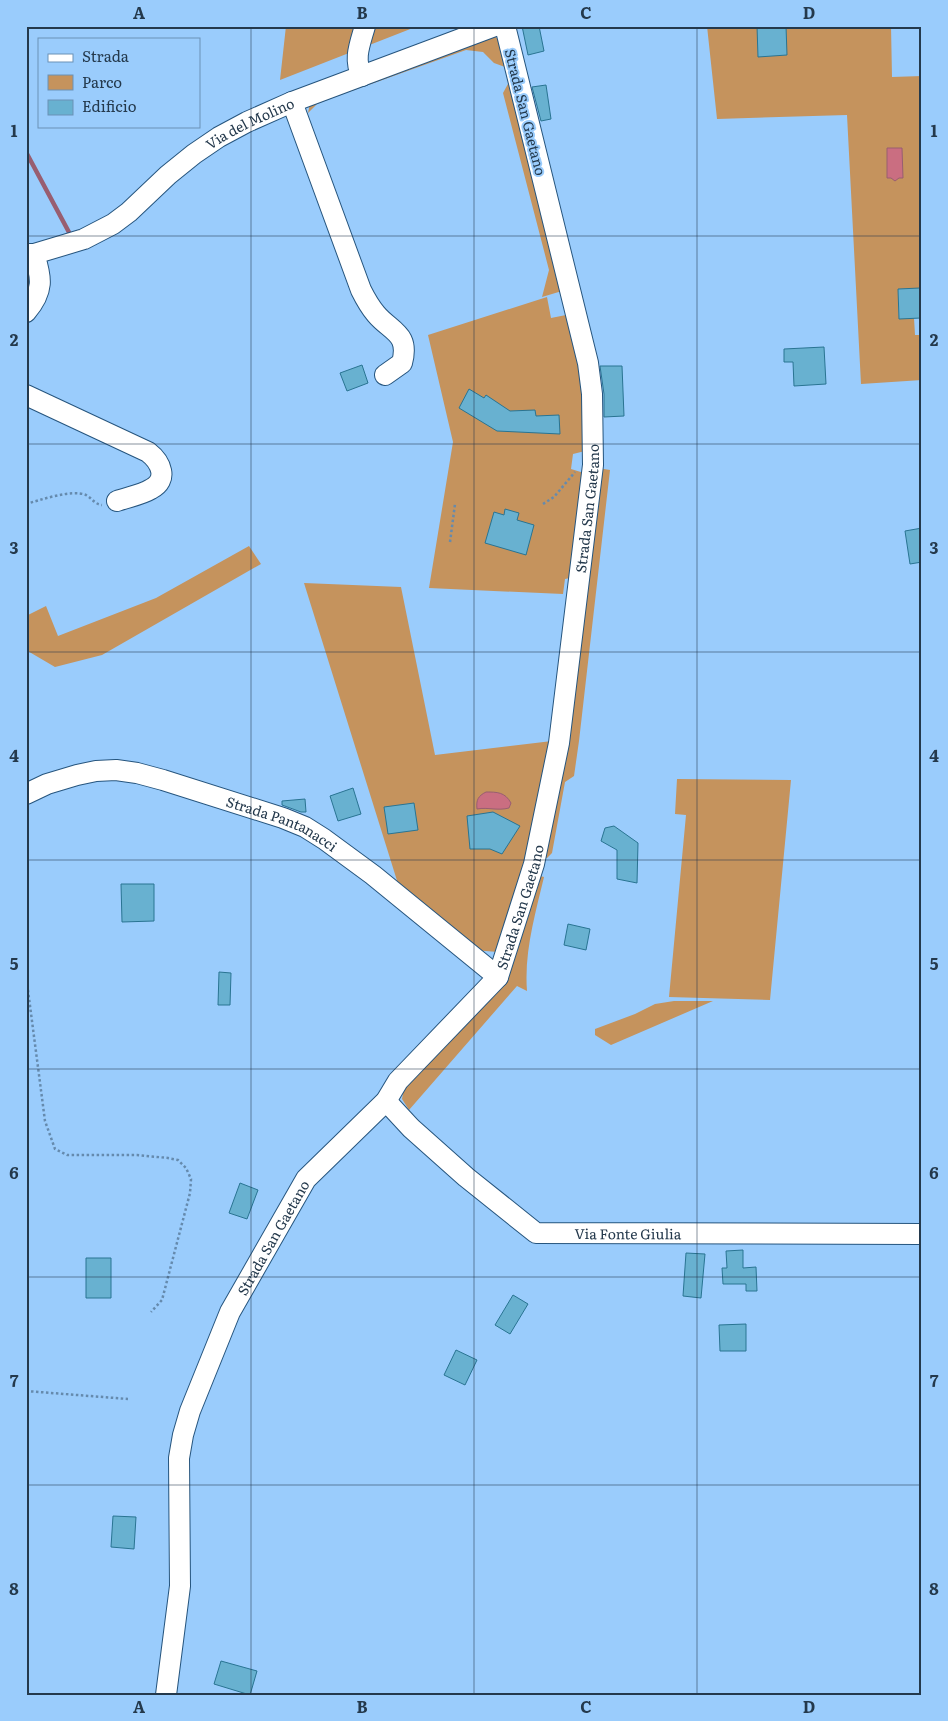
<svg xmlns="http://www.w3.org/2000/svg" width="948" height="1721" viewBox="0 0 948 1721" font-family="Literata,serif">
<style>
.green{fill:#c5935d}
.water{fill:#ca6e81;stroke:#985e71}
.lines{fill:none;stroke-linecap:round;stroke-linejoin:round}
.stream{stroke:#985e71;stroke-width:4.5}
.building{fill:#68b1d0;stroke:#297492}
.minor-casing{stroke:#26557e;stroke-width:22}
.path{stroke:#658aad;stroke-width:2.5;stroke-dasharray:2.5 2.5;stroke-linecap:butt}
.minor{stroke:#fff;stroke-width:20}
.grid{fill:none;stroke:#24394c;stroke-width:1;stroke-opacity:0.55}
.labels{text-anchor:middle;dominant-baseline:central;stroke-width:4;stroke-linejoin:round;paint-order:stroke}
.street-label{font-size:14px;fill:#24394c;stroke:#9accfc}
.neatline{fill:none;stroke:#24394c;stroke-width:2}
.grid-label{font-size:16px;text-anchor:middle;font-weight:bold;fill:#24394c}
</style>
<rect width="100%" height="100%" fill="#9accfc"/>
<!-- green -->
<path class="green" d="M286,26h132l-138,54z
M707,26h184l1,51 30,-1v235l-2,-22 -22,1 1,28h15l1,17h7v45l-61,4 -14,-269 -130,4z
M493,33l5,7 7,27 -11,-4 -11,-11 -17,-2 -134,48 -15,6 -9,9 2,-10z
M509,82l53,209 -20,6 7,-27 -46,-177z
M547,297l4,21 15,-3 17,72 2,64 -12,3 -2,15 13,4 -14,105 -5,1 -2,15 -134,-6 24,-146 -25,-107z
M598,468l12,2 -31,271 -5,35 -9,6 -13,71 -5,5 -6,-2z
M249,546l12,18 -159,91 -47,12 -29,-17v-34l20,-10 12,30 98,-38z
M304,583l97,4 34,168 117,-14 -25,120 -29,91 -25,-2 -74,-63z
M677,779l114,1 -21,220 -101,-3 17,-182 -11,-1z
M536,875l8,2c-9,38 -20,75 -17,114l-10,-5 -108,124 -7,-11 2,-11 102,-110z
M674,1001h39l-102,44 -16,-10v-6l40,-15 20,-10z"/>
<!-- water -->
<path class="water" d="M887,148h15l1,30h-4l-4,3 -4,-3h-4z
M486,792c11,0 19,0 25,11l-2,5c-11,3 -21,-1 -32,1 -1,-9 1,-13 9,-17z"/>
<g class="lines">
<!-- stream -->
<path class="stream" d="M26,152l45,84"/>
</g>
<!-- building -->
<path class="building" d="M522,26h17l5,25 -16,4z
M757,26h29l1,29 -29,2z
M546,85l5,34 -10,2 -9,-34z
M920,288l1,30 -22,1 -1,-30z
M824,347l2,37 -32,2 -1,-24h-9v-13z
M362,365l6,18 -21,8 -7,-18z
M600,366h22l2,50 -20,1v-23z
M469,389l15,9 2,-3 24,16 25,-1 1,6 23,-1 1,19 -63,-3 -38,-23z
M505,509l14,4 -2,7 17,5 -8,30 -41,-12 9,-31 10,3z
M922,528v34l-12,2 -5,-33z
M353,788l8,26 -23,7 -8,-25z
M305,799l1,13h-5l-19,-7v-4z
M414,803l4,27 -30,4 -4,-27z
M493,812l27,14 -18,28 -12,-5h-20l-3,-33z
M614,826l24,17 -1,40 -20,-4v-29l-16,-9 4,-13z
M121,884h33v37l-32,1z
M568,924l22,5 -4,21 -22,-5z
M219,972l12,1 -1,32h-12z
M240,1183l18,7 -11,29 -18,-6z
M743,1250v18l13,-1 1,24h-11v-7h-23l-1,-16h5l-1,-17z
M686,1253l19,1 -4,44 -18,-2z
M86,1258h25v40h-25z
M513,1295l15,9 -18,30 -15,-9z
M746,1324v27h-26l-1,-26z
M456,1350l21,10 -12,25 -21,-10z
M113,1516l23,1 -2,32 -23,-2z
M221,1661l36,10 -7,24 -36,-11z"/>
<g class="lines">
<defs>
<g id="minor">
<path d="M362,76c-9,-17 -2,-32 3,-50"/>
<path d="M292,102l69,188c4,8 9,17 15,24 15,18 34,19 26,49l-17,12"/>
<path id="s1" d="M26,254h8l50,-15 29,-15 16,-12 39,-37 26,-21 25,-17 28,-15 45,-20 203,-76"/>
<path d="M26,312c18,-21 16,-34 8,-58"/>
<path d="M26,395l122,57c13,10 21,28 3,37 -10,6 -23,8 -34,12"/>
<path id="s2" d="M26,794l21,-10 30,-9 19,-4 20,-1 21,3 26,7 120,38 22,9 19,12 49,36 125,102"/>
<path id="s3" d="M386,1101l25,27 55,49 70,56 386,1"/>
<path id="s4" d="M166,1695l14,-109 -1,-128 4,-23 7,-24 40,-99 76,-133 80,-78 12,-20 100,-104 36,-113 25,-121 34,-278 -1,-71 -4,-31 -83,-337"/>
</g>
</defs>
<!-- minor casing -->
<use href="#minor" class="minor-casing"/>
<!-- path -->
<path class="path" d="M26,504c14,-4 46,-15 60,-9 6,3 8,9 16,10
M543,504l11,-7 21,-25
M450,542l5,-38
M26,975l19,146 10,28 12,6h70l31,3 10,2 8,8 5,11 -1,14 -28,107 -11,12
M26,1391l102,8"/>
<!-- minor -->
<use href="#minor" class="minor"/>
</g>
<!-- grid -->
<path class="grid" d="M251,26v1669M474,26v1669M697,26v1669M26,236h896M26,444h896M26,652h896M26,860h896M26,1069h896M26,1277h896M26,1485h896"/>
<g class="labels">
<!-- street labels -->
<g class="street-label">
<text transform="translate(526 112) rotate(76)">Strada San Gaetano</text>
<text stroke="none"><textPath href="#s1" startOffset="264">Via del Molino</textPath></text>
<text stroke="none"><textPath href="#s4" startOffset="1304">Strada San Gaetano</textPath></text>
<text stroke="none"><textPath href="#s2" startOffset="269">Strada Pantanacci</textPath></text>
<text stroke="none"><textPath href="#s4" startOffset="899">Strada San Gaetano</textPath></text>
<text stroke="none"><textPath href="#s3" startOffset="292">Via Fonte Giulia</textPath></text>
<text stroke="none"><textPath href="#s4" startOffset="479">Strada San Gaetano</textPath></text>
</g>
</g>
<!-- border -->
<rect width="948" height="1721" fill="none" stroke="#9accfc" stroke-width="55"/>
<!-- legend -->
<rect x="38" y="38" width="162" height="90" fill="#9accfc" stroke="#6b91b6"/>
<rect x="48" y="54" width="25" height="8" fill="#ffffff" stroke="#6b91b6"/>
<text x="82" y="62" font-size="15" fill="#24394c">Strada</text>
<rect x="48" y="75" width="25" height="15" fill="#c5935d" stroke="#6b91b6"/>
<text x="82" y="88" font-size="15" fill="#24394c">Parco</text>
<rect x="48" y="100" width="25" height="15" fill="#68b1d0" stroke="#6b91b6"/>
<text x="82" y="112" font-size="15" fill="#24394c">Edificio</text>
<rect x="28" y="28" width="892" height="1666" class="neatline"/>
<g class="grid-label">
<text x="139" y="19">A</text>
<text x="362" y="19">B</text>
<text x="586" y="19">C</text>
<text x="809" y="19">D</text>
<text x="14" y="137">1</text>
<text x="934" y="137">1</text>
<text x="14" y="346">2</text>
<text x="934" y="346">2</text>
<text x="14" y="554">3</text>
<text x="934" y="554">3</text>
<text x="14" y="762">4</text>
<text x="934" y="762">4</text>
<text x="14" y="970">5</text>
<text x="934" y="970">5</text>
<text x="14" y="1179">6</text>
<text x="934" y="1179">6</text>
<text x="14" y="1387">7</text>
<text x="934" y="1387">7</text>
<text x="14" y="1595">8</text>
<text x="934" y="1595">8</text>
<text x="139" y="1713">A</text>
<text x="362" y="1713">B</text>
<text x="586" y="1713">C</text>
<text x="809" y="1713">D</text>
</g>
</svg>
